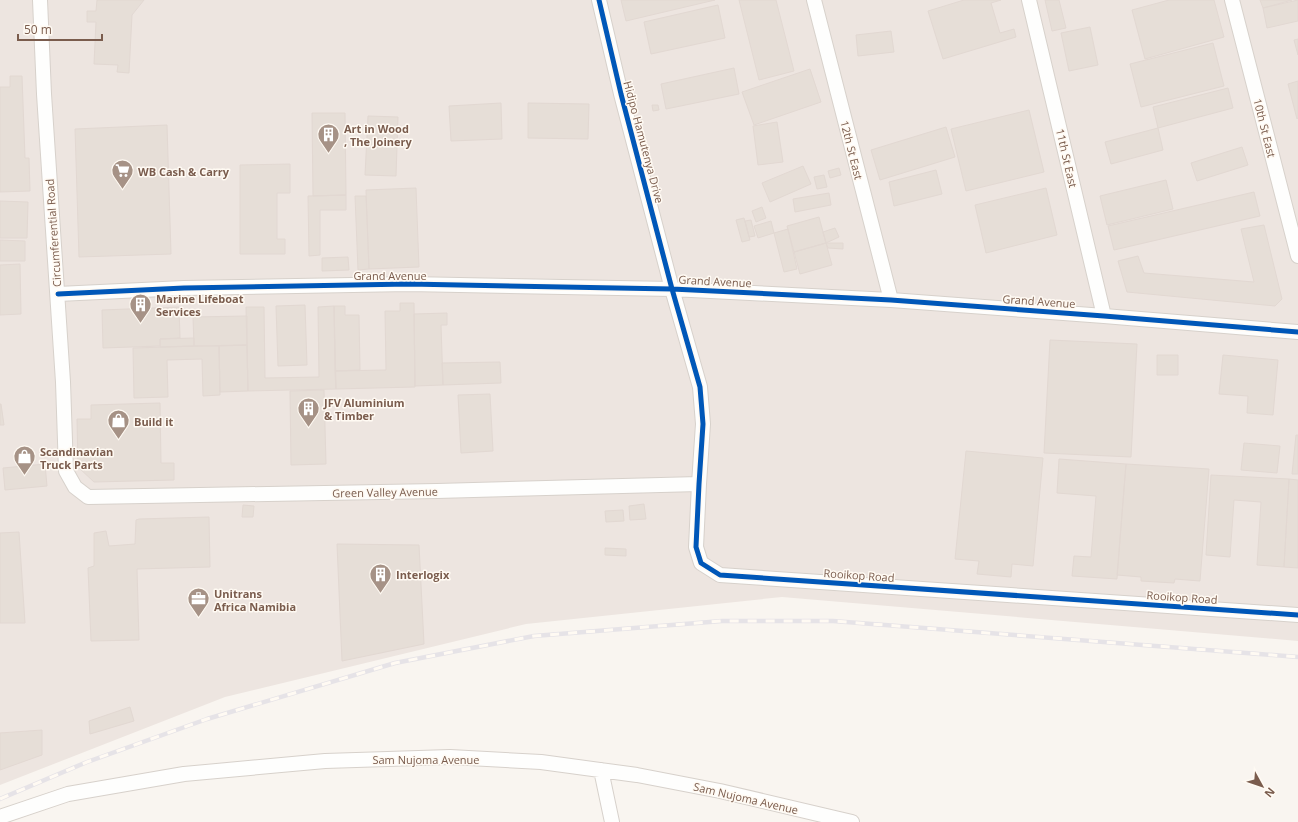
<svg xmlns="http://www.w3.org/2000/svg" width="1298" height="822" viewBox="0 0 1298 822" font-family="'Open Sans',sans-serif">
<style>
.industrial{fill:#ede5e0}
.building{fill:#e6ded7;stroke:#e2d8d2}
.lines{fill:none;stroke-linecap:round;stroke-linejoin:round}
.minor-casing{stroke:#d7d1cb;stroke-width:16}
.minor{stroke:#fefefd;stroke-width:14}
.rail-casing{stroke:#e6e3e7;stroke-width:4.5}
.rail{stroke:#fffaf3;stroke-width:3;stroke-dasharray:9;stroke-linecap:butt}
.cycleway-casing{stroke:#fffaf3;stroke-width:8}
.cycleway{stroke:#0057b8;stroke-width:5}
.labels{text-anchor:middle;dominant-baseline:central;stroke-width:3;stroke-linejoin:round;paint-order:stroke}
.poi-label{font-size:11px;font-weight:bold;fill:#7a5c4d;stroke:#fffaf3;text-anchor:start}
.street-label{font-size:11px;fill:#7a5c4d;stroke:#fffaf3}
</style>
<rect width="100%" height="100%" fill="#f9f5f0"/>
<!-- industrial -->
<path class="industrial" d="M0,0h1298v641l-516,-44 -256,27 -301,73 -225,88z"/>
<!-- building -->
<path class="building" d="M97,0h47l-12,15 -3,58 -12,-1 1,-7 -24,-1 2,-42h-9v-11h9z
M621,0h94l-89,21z
M739,0h37l18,71 -35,9z
M964,0h37l-10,3 9,30 14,-4 2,8 -73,22 -15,-48z
M1045,0h14l7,28 -14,3z
M1169,0h45l10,37 -79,22 -13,-49z
M1260,0h32l-29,8z
M1298,0v21l-31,7 -4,-20z
M718,5l7,33 -74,16 -7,-32z
M1090,27l8,38 -29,6 -8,-38z
M891,31l3,21 -36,4 -2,-21z
M1298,39v16l-4,-15z
M1213,43l11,43 -83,21 -11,-43z
M734,68l5,26 -73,15 -5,-25z
M810,69l11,33 -67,23 -12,-33z
M10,76h12l3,82h4l1,33 -30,1v-105h10z
M1298,81v37l-1,1 -9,-35z
M1228,88l5,20 -75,20 -5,-21z
M501,103l1,36 -51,2 -2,-35z
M528,103l61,1 -1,35 -60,-1z
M652,105h6l1,5 -6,1z
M1029,110l15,62 -78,19 -15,-62z
M312,113h33l1,82 -33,1z
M368,116l30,1 -2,59 -31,-1z
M777,122l6,40 -25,3 -5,-39z
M167,125l4,129 -92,3 -4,-128z
M946,127l9,30 -75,23 -9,-30z
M1158,128l5,22 -52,14 -6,-22z
M1242,147l6,18 -51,16 -6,-18z
M290,164v29h-13v46h8v15h-45v-89z
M803,166l8,18 -41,18 -8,-19z
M839,168l2,7 -11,3 -2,-7z
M936,170l6,24 -48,12 -5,-24z
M824,175l3,12 -10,2 -3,-12z
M1166,180l7,29 -66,16 -7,-29z
M416,188l3,79 -50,2 -3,-79z
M1046,188l11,47 -71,18 -11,-48z
M1254,192l6,24 -146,34 -6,-24z
M829,193l2,12 -36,7 -2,-13z
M346,195v15h-26v45l-11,1 -1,-60z
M355,196h11l3,73 -11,1z
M0,201l28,1 -1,36h-27z
M762,207l4,11 -10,4 -4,-11z
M819,217l7,26 -32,9 -7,-26z
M744,218l6,22 -8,2 -6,-22z
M751,220l4,16 -6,1 -4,-16z
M771,221l3,12 -16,5 -4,-12z
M1264,225l18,74 -7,7 -148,-14 -9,-31 20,-5 6,17 110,9 -13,-53z
M835,228l4,9 -13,6 -3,-11z
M788,229l9,40 -13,3 -10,-39z
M0,240l25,1v20h-25z
M826,243h17v6l-15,-1z
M826,243l6,22 -32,9 -6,-22z
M348,257l1,13 -27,1v-13z
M20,264l1,50 -21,1v-50z
M400,303h14l1,84 -79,2 -1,-18 51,-1 -1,-59h15z
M305,305l2,60 -29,1 -2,-60z
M334,306l2,83 -88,2 -2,-84h18l1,71 54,-1 -1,-70z
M334,306h11v9h14l1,55 -25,1z
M179,307l1,31 -20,1v7l-57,2 -1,-38z
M447,313v12h-6l2,60 -28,1 -1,-72z
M247,316v29l-53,1 -1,-29z
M194,338v8l-34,1v-8z
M1050,340l87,4 -6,113 -87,-4z
M247,345l1,46 -28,1 -1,-46z
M198,346h21l1,49 -17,1 -1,-37 -35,1 1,37 -34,1 -1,-50z
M1157,355h21v20h-21z
M1223,355l55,5 -5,55 -26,-2 1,-17 -29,-2z
M500,362l1,21 -58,2 -1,-22z
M324,390l2,74 -35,1 -1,-74z
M490,394l3,57 -32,2 -3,-58z
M160,403l1,60h13v17l-80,2 -16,-15 -1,-48h14v-14z
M0,404h1l3,21h-4z
M1296,435h2v39h-6z
M1244,443l36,3 -3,27 -36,-3z
M966,451l77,7 -10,108 -21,-2 -1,13 -34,-3 2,-13 -24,-2z
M1059,459l67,5 -9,115 -45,-3 2,-20 17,1 5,-61 -39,-3z
M45,464l2,22 -42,4 -2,-22z
M1126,464l83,5 -9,112 -25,-2 -1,4 -33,-2v-4l-24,-2z
M1211,475l78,4 -5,88 -27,-2 4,-63 -27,-2 -4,57 -24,-2z
M1289,479l9,1v88l-14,-1z
M644,504l2,15 -16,1 -1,-14z
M243,505l11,1 -1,11h-11z
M623,510l1,11 -18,1 -1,-11z
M209,517l1,50 -73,2 2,71 -48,1 -3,-73 6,-2v-33l12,-2 3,15 26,-2 1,-24 3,-1z
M19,532l6,91h-25v-90z
M337,544l82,1 5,99 -82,17z
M605,548l21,1v7l-21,-1z
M130,707l4,14 -44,13 -1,-13z
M42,730v25l-42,15v-37z"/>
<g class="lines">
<defs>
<path id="minor" d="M40,0l4,94 19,288 3,89 9,16 13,10 349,-6 262,-7
M599,0l22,94 51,195 28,98 3,37 -4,60 -3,63 5,16 19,12 578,40
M814,0l77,300
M1029,0l75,316
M1232,0l66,256
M58,294l126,-6 225,-4 263,5 219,11 213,16 194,16
M601,770l11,52
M0,817l68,-23 116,-20 141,-13 125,-4 91,5 96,13 83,16 132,31"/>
</defs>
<!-- minor casing -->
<use href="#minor" class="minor-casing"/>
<!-- minor -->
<use href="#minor" class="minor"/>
<defs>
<path id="rail" d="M0,799l87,-37 120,-43 188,-56 139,-27 188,-15h111l465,36"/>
</defs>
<!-- rail casing -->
<use href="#rail" class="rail-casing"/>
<!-- rail -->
<use href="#rail" class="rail"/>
<defs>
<path id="cycleway" d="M599,0l22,94 51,195 28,98 3,37 -4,60 -3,63 5,16 19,12 578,40
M58,294l126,-6 225,-4 263,5 219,11 213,16 194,16"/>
</defs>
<!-- cycleway casing -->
<use href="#cycleway" class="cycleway-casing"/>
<!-- cycleway -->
<use href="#cycleway" class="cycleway"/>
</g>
<!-- icons -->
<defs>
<symbol id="building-pin" viewBox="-11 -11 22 30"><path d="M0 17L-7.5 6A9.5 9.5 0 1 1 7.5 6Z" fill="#a69286" stroke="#fffaf3"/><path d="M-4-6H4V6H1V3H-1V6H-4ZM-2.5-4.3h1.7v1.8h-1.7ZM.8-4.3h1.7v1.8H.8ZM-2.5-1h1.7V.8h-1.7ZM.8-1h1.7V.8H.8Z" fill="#fff"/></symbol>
<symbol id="supermarket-pin" viewBox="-11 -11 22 30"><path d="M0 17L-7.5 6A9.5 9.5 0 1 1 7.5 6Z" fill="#a69286" stroke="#fffaf3"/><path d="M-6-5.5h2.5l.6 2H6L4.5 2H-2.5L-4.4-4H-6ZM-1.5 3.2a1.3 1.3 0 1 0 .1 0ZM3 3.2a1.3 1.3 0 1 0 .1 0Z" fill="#fff"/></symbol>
<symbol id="shop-pin" viewBox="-11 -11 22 30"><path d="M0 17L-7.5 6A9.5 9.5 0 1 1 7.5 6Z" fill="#a69286" stroke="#fffaf3"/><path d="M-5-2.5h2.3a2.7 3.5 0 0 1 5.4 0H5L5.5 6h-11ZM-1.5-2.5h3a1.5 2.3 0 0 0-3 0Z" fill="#fff"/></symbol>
<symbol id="office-pin" viewBox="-11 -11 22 30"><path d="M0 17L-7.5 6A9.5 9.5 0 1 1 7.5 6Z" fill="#a69286" stroke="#fffaf3"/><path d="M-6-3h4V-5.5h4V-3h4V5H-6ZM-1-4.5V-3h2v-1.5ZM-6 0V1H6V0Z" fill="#fff"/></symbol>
</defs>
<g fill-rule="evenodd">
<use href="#building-pin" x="316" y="122" width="25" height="34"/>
<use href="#supermarket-pin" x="110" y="158" width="25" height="34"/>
<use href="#building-pin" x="128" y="292" width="25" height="34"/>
<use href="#building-pin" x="296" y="396" width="25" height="34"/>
<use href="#shop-pin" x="106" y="408" width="25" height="34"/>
<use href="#shop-pin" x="12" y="444" width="25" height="34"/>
<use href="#building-pin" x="368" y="562" width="25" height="34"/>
<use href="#office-pin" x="186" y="586" width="25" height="34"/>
</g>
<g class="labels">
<!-- poi labels -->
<g class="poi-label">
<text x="344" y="128">Art in Wood<tspan x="344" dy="13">, The Joinery</tspan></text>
<text x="138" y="171">WB Cash &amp; Carry</text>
<text x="156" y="298">Marine Lifeboat<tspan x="156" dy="13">Services</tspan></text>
<text x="324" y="402">JFV Aluminium<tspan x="324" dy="13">&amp; Timber</tspan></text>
<text x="134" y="421">Build it</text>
<text x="40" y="451">Scandinavian<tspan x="40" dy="13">Truck Parts</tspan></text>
<text x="396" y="574">Interlogix</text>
<text x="214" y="593">Unitrans<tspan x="214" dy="13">Africa Namibia</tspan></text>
</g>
<!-- street labels -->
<g class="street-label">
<text transform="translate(1265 128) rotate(76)">10th St East</text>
<text transform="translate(644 142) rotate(75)">Hidipo Hamutenya Drive</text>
<text transform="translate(852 150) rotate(76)">12th St East</text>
<text transform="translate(1067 158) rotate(77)">11th St East</text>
<text transform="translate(53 233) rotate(-94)">Circumferential Road</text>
<text x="390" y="275">Grand Avenue</text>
<text transform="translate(715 281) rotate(3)">Grand Avenue</text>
<text transform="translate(1039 301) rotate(4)">Grand Avenue</text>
<text transform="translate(385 492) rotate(-1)">Green Valley Avenue</text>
<text transform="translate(859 575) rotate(4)">Rooikop Road</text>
<text transform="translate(1182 597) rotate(4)">Rooikop Road</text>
<text x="426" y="759">Sam Nujoma Avenue</text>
<text transform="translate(746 798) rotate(13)">Sam Nujoma Avenue</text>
</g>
</g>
<!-- north arrow -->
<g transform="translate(1262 786) rotate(130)" stroke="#fffaf3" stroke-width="3" paint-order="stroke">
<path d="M0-3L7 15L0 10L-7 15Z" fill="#7a5c4d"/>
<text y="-6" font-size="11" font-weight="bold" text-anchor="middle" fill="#7a5c4d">N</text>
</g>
<!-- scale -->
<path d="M18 34v6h84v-6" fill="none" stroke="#7a5c4d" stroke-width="2"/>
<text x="24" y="34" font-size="12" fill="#7a5c4d" stroke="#fffaf3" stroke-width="3" paint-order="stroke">50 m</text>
</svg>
